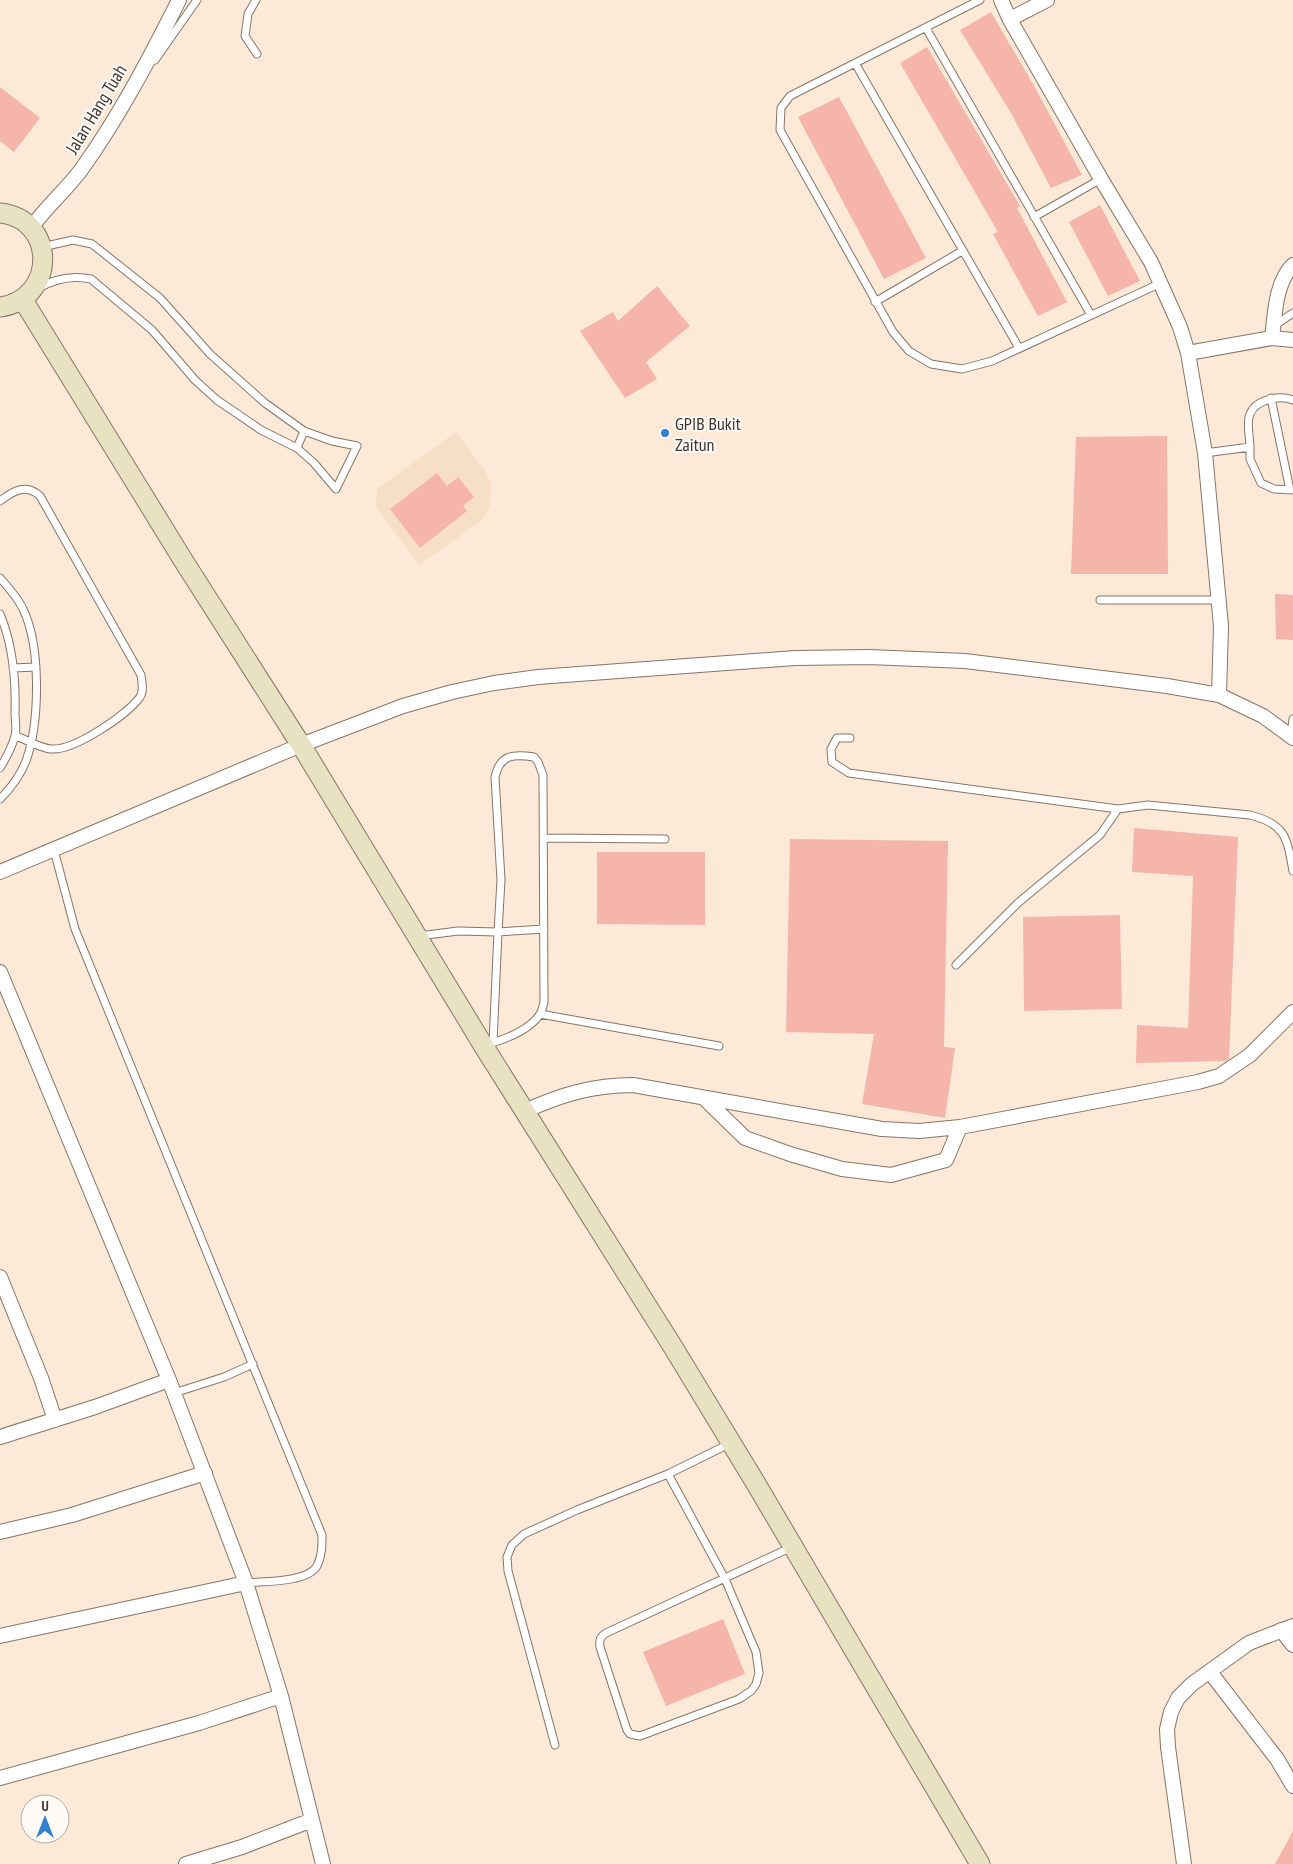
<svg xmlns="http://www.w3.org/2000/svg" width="1293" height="1864" viewBox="0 0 1293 1864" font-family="'PT Sans Narrow',sans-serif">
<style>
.built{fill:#f7dec7}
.building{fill:#f5b5ab}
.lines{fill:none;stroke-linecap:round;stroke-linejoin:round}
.lane-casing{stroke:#867565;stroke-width:9}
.street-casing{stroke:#867565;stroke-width:16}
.secondary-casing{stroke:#867565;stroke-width:21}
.lane{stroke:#fff;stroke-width:7}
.street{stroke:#fff;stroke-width:14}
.secondary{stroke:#e8e2c3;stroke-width:19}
.poi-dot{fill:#3180d0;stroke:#fefaf6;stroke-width:2}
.labels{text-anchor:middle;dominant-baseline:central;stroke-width:4;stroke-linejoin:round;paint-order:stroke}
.street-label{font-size:18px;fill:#3e362f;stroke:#fefaf6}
.poi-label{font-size:18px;fill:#3e362f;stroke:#fefaf6;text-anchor:start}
</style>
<rect width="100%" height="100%" fill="#fde9d8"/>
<!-- built -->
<path class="built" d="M456,432l29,39 6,11v13l-2,13 -7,12 -63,45 -44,-60 3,-17z"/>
<!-- building -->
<path class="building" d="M991,12l46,79 45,84 -31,13 -40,-75 -51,-83z
M927,47l93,159 -3,2 50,94 -29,14 -45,-82 5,-2 -98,-169z
M0,87l40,31 -26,34 -14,-11z
M839,97l87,161 -42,21 -86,-162z
M1100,205l40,76 -32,15 -39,-74z
M657,286l33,40 -44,36 11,17 -32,19 -45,-67 33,-19 5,9z
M1167,436l1,138h-97l5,-137z
M437,473l10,13 11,-9 16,20 -11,9 4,5 -47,37 -30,-39z
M1275,594l18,1v45l-17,-1z
M1134,828l104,9 -9,222 -4,2 -89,2 1,-38 51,3 5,-152 -61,-4z
M790,839l158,2 -4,206 11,1 -10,70 -83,-14 12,-70 -88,-2z
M597,852h108v73l-108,-1z
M1120,915l2,94 -98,2 -1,-94z
M723,1619l22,55 -79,32 -23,-54z
M1293,1831v33h-18z"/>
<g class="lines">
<defs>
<path id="lane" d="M256,0l-8,14 -3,22 12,18
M980,0l-190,96 -9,12 -1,22 113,202 16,19 22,13 31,5 30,-8 169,-78
M926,28l165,287
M155,60l42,-60
M855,63l164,285
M1034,217l67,-38
M39,288c17,-10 33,-13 52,-9l61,51 43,50 22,20 44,30 36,18 17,15 22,26 21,-43 -25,-5 -28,-10 -39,-28 -55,-49 -50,-56 -68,-54 -19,-4 -31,7
M875,302l87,-51
M1275,325l18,-12
M1271,398l19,92
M1250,447c0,-10 -4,-24 0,-33 6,-15 30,-19 43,-14
M297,448l7,-17
M1205,453l45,-6v12l11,24 13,6 19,1
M0,501c13,-10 26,-18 40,-5l101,179c1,7 3,16 -1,22 -13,18 -66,54 -89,52 -11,-1 -25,-9 -36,-14
M0,578c8,9 18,20 23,31 18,37 17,113 3,152 -5,13 -16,28 -26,38
M1100,600h118
M0,614c13,31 16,65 15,99 0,7 2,16 0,23 -3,11 -9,22 -15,32
M13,668l23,-1
M1292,727l1,-8
M850,738h-13l-6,11 1,13 17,11 269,36
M543,838l122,1
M54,850l21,79 247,606c0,11 0,21 -5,31 -10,17 -54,15 -71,17
M419,936l39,-5 40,1 3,-52 -6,-103c5,-23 19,-23 39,-20l4,5 5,13 1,227c-1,4 -2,9 -4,12 -10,16 -37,26 -55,31
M956,965l63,-63 81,-67 18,-26 30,-4 102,10c36,9 37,23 43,56
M540,1014l179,32
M493,1043l5,-111 46,-3
M174,1393l50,-16 29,-13
M668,1474l57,105 31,73 3,21 -3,11 -5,7 -12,8 -99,37 -10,-2 -3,-4 -27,-83c-1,-7 0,-10 6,-14l186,-86
M555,1745l-47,-174 -1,-14 5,-12 12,-11 53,-24 91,-36 63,-31"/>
<path id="street" d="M1001,0l8,18 92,161 50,83 29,65 8,26 17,100 16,173 -2,69
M1010,19l37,-19
M31,228c15,-21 35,-38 50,-58 38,-53 69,-112 98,-170
M1272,338c3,-23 3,-55 21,-73
M1188,353l84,-15 21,2
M0,872l301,-127 102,-39 49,-14 42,-9 44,-6 257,-19 74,-1 96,4 202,25 52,9 44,21 30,22
M0,972l169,408 77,203 35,113 42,168
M704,1098l41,40 45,16 52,15 49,6 55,-15 14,-33
M525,1111c35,-16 68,-26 108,-26l249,44 37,2 41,-4 238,-45 21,-6 31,-21 43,-43
M0,1277l41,101 14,42
M0,1437l95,-30 74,-27
M0,1532l72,-17 133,-42
M1281,1630l12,15
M0,1636l246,-53
M1210,1672l67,87 16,27
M0,1778l199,-55 82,-27
M186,1864l56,-17 70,-27
M1184,1864l-16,-117 -1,-18 4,-17 7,-14 14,-14 57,-41 44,-17"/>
<path id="secondary" d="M0,213c57,6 57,86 0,94
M23,300l160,260 118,185 182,300 190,302 82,135 225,382"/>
</defs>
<!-- lane casing -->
<use href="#lane" class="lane-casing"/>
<!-- street casing -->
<use href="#street" class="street-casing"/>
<!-- secondary casing -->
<use href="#secondary" class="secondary-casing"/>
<!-- lane -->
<use href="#lane" class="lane"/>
<!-- street -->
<use href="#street" class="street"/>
<!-- secondary -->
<use href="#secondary" class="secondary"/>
</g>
<!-- markers -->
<circle class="poi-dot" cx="665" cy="433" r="5"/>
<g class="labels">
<!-- street labels -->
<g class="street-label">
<text transform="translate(96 109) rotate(-59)">Jalan Hang Tuah</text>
</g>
<!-- poi labels -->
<g class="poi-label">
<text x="675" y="423">GPIB Bukit<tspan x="675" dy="21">Zaitun</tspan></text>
</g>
</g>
<!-- north arrow -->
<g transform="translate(45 1819)"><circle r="24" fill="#fefaf6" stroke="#b1aca6"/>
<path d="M0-4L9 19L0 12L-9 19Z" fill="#3180d0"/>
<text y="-8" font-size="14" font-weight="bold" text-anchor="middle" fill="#3e362f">U</text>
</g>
</svg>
